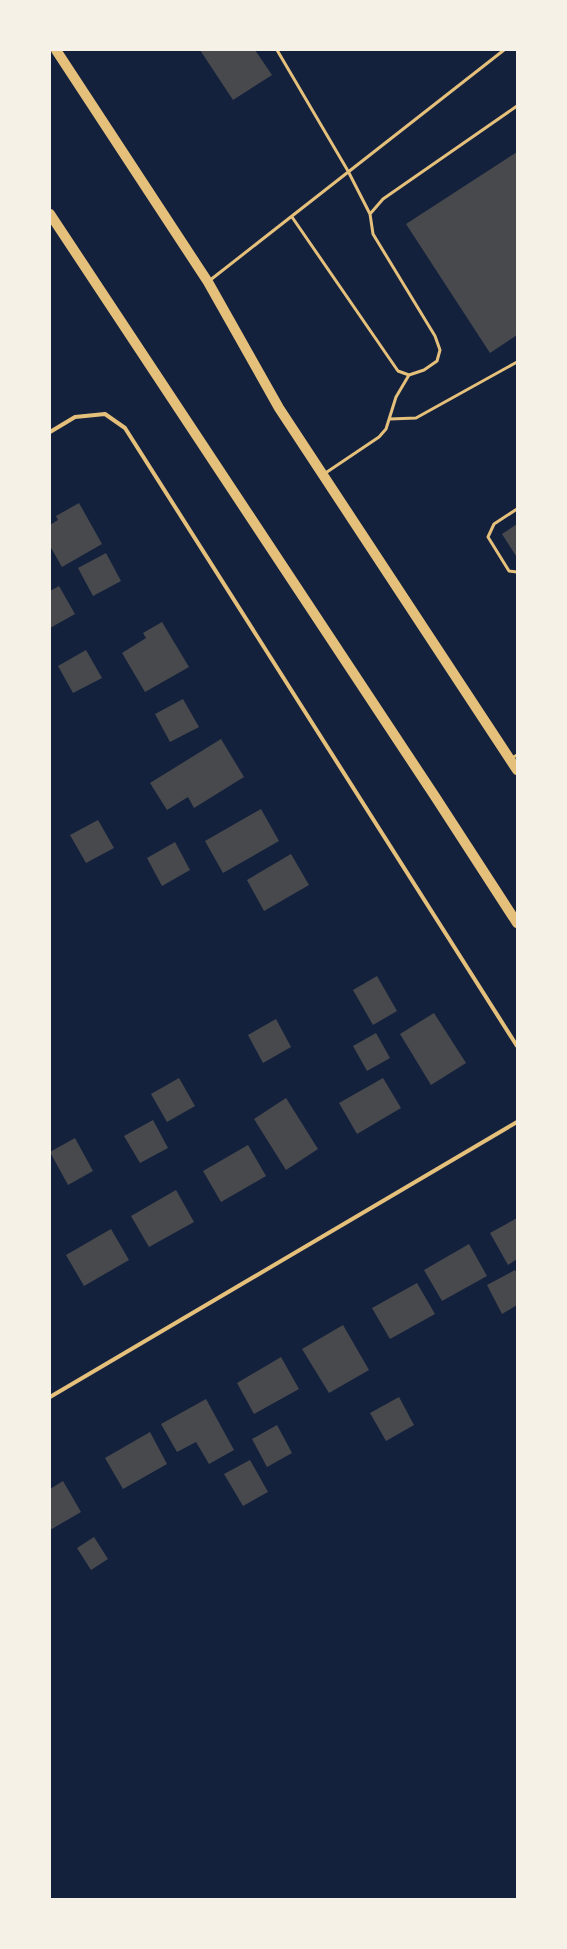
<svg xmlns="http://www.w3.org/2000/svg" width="567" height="1949" viewBox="0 0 567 1949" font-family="Quicksand,sans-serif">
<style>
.building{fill:#48494c}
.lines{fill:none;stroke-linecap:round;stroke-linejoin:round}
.service{stroke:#e5c07b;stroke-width:3}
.minor{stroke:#e5c07b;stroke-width:4}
.primary{stroke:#e5c07b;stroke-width:10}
</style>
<rect width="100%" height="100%" fill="#14213d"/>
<!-- building -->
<path class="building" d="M200,50h55l17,25 -39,25z
M517,152v183l-27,18 -84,-129z
M79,503l23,41 -40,23 -12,-21v-21l8,-5 -2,-4z
M517,524v31l-1,1 -14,-22z
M106,553l15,28 -28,15 -15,-28z
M59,586l16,28 -25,14v-37z
M162,622l27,45 -44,25 -23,-39 24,-15 -3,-5z
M86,650l16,28 -29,15 -15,-27z
M183,699l16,28 -29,15 -15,-28z
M221,739l23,38 -50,31 -6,-11 -21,13 -17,-27z
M261,809l18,32 -56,32 -18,-32z
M98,820l16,28 -28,15 -16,-28z
M175,842l15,28 -28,16 -15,-28z
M291,854l18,31 -45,26 -17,-31z
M377,976l20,35 -24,14 -20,-35z
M434,1013l32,50 -35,22 -31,-51z
M276,1019l15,28 -28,16 -15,-28z
M376,1033l14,25 -23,13 -14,-25z
M179,1078l16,28 -28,16 -16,-28z
M383,1078l18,30 -44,26 -18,-31z
M286,1098l32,51 -32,21 -32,-51z
M153,1120l15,28 -28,15 -16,-27z
M75,1138l18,33 -25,14 -18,-33z
M248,1145l18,31 -45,26 -18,-31z
M176,1190l18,32 -45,25 -18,-31z
M517,1218v41l-9,6 -18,-32z
M111,1229l18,31 -45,26 -18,-31z
M469,1244l18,32 -45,25 -18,-31z
M515,1270l2,4v31l-15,9 -15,-29z
M417,1283l18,31 -45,25 -18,-31z
M343,1325l26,45 -40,23 -27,-44z
M281,1357l18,32 -45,25 -17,-31z
M399,1397l15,28 -28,16 -16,-28z
M206,1399l28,51 -25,14 -13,-22 -19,10 -16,-28z
M277,1425l15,28 -25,14 -15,-28z
M150,1432l17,32 -44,25 -18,-31z
M250,1460l18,32 -25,14 -19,-32z
M63,1481l18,31 -31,18v-41z
M94,1537l14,22 -17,11 -14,-22z"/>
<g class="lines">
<!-- service -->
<path class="service" d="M277,50l71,121 22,43
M292,217l106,154 11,4 15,-5 13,-9 3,-11 -5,-14 -62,-102 -3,-20 13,-15 134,-93
M209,281l295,-231
M390,419l26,-1 101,-56
M324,474l55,-37 7,-8 10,-32 13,-22
M517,509l-23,15 -6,13 21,34 8,1
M512,758l5,-3"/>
<!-- minor -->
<path class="minor" d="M50,432l25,-15 30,-3 20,14 392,618
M50,1397l467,-275"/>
<!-- primary -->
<path class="primary" d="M56,50l152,232 71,126 238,362
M50,214l386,584 81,125"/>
</g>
<!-- border -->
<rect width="567" height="1949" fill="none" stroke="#f6f1e7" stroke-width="102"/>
</svg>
